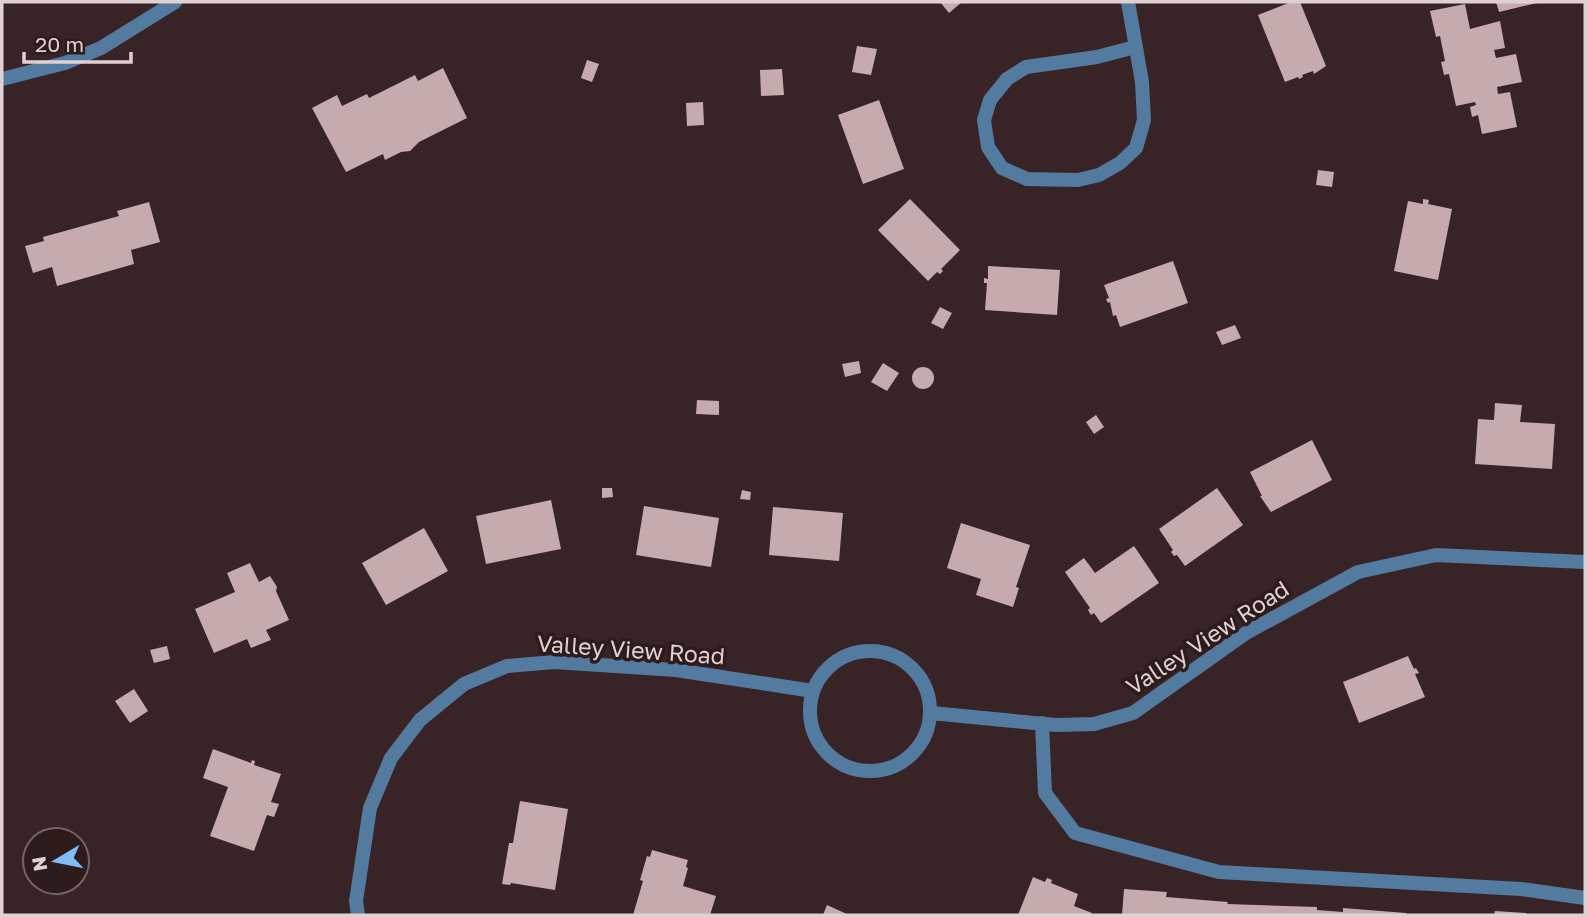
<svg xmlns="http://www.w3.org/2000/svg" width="1587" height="917" viewBox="0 0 1587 917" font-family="'Golos Text',sans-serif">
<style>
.building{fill:#c5abad}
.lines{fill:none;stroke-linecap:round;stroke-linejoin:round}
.service{stroke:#537ba0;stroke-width:14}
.minor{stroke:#537ba0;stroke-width:14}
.labels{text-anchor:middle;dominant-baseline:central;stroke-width:7;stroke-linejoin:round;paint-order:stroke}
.street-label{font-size:23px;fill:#dfd1d2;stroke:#2e1b1c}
</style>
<rect width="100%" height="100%" fill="#382426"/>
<!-- building -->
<path class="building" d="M940,2h22l-13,11z
M1291,2h9l26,64 -12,8 -1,-3 -11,4 1,2 -4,2 -1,-2 -13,5 -27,-67z
M1496,2h41v1l-38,9z
M1465,4l5,25 30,-8 5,27 -11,2 2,8 20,-4 6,28 -25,5 1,7 12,-2 7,35 -35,7 -4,-19 -6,2 -2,-10 6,-2 -1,-3 -19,4 -7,-32 -5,1 -3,-13 4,-1 -5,-25 -4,1 -6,-26z
M857,46l20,3 -6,26 -19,-3z
M587,60l12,4 -7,18 -11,-4z
M443,68l24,50 -48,24 -9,9 -9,1 -16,8 -2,-6 -37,18 -34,-64 25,-13 5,11 25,-12 2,4 46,-23 3,6z
M782,69l2,26 -23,1 -1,-26z
M879,100l25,69 -41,15 -25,-69z
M703,102l1,23 -17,1 -1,-23z
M1318,170l16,2 -2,15 -16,-2z
M910,199l50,51 -19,19 2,2 -3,3 -3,-2 -9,9 -50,-51z
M1423,199l6,1 -1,4 24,5 -14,71 -44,-9 14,-70 15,3z
M149,202l11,40 -29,8 3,14 -77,22 -5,-19 -19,6 -8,-27 19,-5 -1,-4 76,-21 -2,-5z
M1173,261l15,42 -68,24 -4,-12 -3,1 -3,-14 -2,1 -2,-4 3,-1 -5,-13z
M988,266l72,4 -3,45 -72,-5 2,-27h-3v-5l4,1z
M940,307l12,6 -9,16 -12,-6z
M1235,325l6,13 -19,7 -6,-13z
M859,361l2,12 -16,4 -3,-13z
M883,363l16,10 -12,18 -16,-9z
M912 378a11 11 0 1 1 22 0a11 11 0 1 1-22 0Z
M697,400l22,1v14l-23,-1z
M1495,403l27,2 -2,17 35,2 -3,45 -77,-5 3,-45 16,1z
M1096,415l8,12 -10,7 -8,-12z
M1312,440l20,40 -61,32 -11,-16h2l-12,-24z
M602,488h10l1,9 -11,1z
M1217,488l26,37 -58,41 -8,-11 -3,1 -3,-4 2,-2 -14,-21z
M742,490l9,2 -1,8 -10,-1z
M551,500l10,49 -75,15 -10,-48z
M644,506l75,12 -8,49 -75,-12z
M773,507l70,6 -4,48 -70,-6z
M961,523l69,22 -14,42 3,1 -6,19 -37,-12 5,-16 -34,-11z
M424,528l24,43 -62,34 -24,-42z
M1134,546l25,37 -58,40 -7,-10 -3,2 -3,-5 2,-2 -25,-36 19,-14 11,15z
M250,563l9,19 11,-6 7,11 -1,4 13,29 -23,10 5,10 -20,8 -4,-9 -33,14 -19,-44 40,-17 -8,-19z
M167,646l3,13 -16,4 -4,-13z
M1408,656l6,13 2,-1 3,5 -4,1 10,23 -66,26 -16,-41z
M134,689l14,22 -18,12 -15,-22z
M213,749l38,14 1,-3 3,1 -1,4 27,9 -10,28 8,2 -5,13 -7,-2 -13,36 -44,-15 18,-49 -25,-9z
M520,801l48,8 -13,81 -44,-7 -1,2 -8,-1 7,-41h4z
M652,850l36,10 -2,7 2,1 -5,18 33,10 -6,19h-77l10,-34 -3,-1 7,-24 3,1z
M1033,877l12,5 2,-4 5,2 -1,3 27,11 -4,12 18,7 -1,2h-73z
M1124,889l43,3 -1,5 62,5 -1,2 90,3v3l26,2v-4l63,5v2h-284z
M827,905l22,10h-26z
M1495,911l31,2v2h-32z"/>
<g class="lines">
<!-- service -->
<path class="service" d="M1042,723l3,70 30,40 144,39 302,17 64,9"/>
<!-- minor -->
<path class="minor" d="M1128,2l14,80 2,38 -8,28 -16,15 -21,12 -21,5 -51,-1 -25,-11 -14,-21 -4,-27 6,-20 17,-21 19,-12 71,-10 38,-10
M2,79l63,-16 36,-15 74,-46
M810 711a60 60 0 1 1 120 0a60 60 0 1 1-120 0Z
M931,713l125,12 38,-1 39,-11 113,-80 112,-61 78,-17 149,7
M358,915l-2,-14 14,-93 21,-50 29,-38 44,-36 43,-18 47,-4 122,8 137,21"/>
</g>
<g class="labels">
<!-- street labels -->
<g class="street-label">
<text transform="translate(1207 637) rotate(-33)">Valley View Road</text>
<text transform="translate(631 649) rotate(4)">Valley View Road</text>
</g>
</g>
<!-- border -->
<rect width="1587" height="917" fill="none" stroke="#dfd1d2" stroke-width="7"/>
<!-- north arrow -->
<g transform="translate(56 861) rotate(260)"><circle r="33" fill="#2e1b1c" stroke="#756465" stroke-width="2"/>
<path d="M0-5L12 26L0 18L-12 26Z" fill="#7dbef9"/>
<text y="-10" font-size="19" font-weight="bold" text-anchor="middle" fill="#dfd1d2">N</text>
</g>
<!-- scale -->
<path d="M24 52v10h107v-10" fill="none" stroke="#dfd1d2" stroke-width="3.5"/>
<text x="35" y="52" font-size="21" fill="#dfd1d2" stroke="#2e1b1c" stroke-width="5" paint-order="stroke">20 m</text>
</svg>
